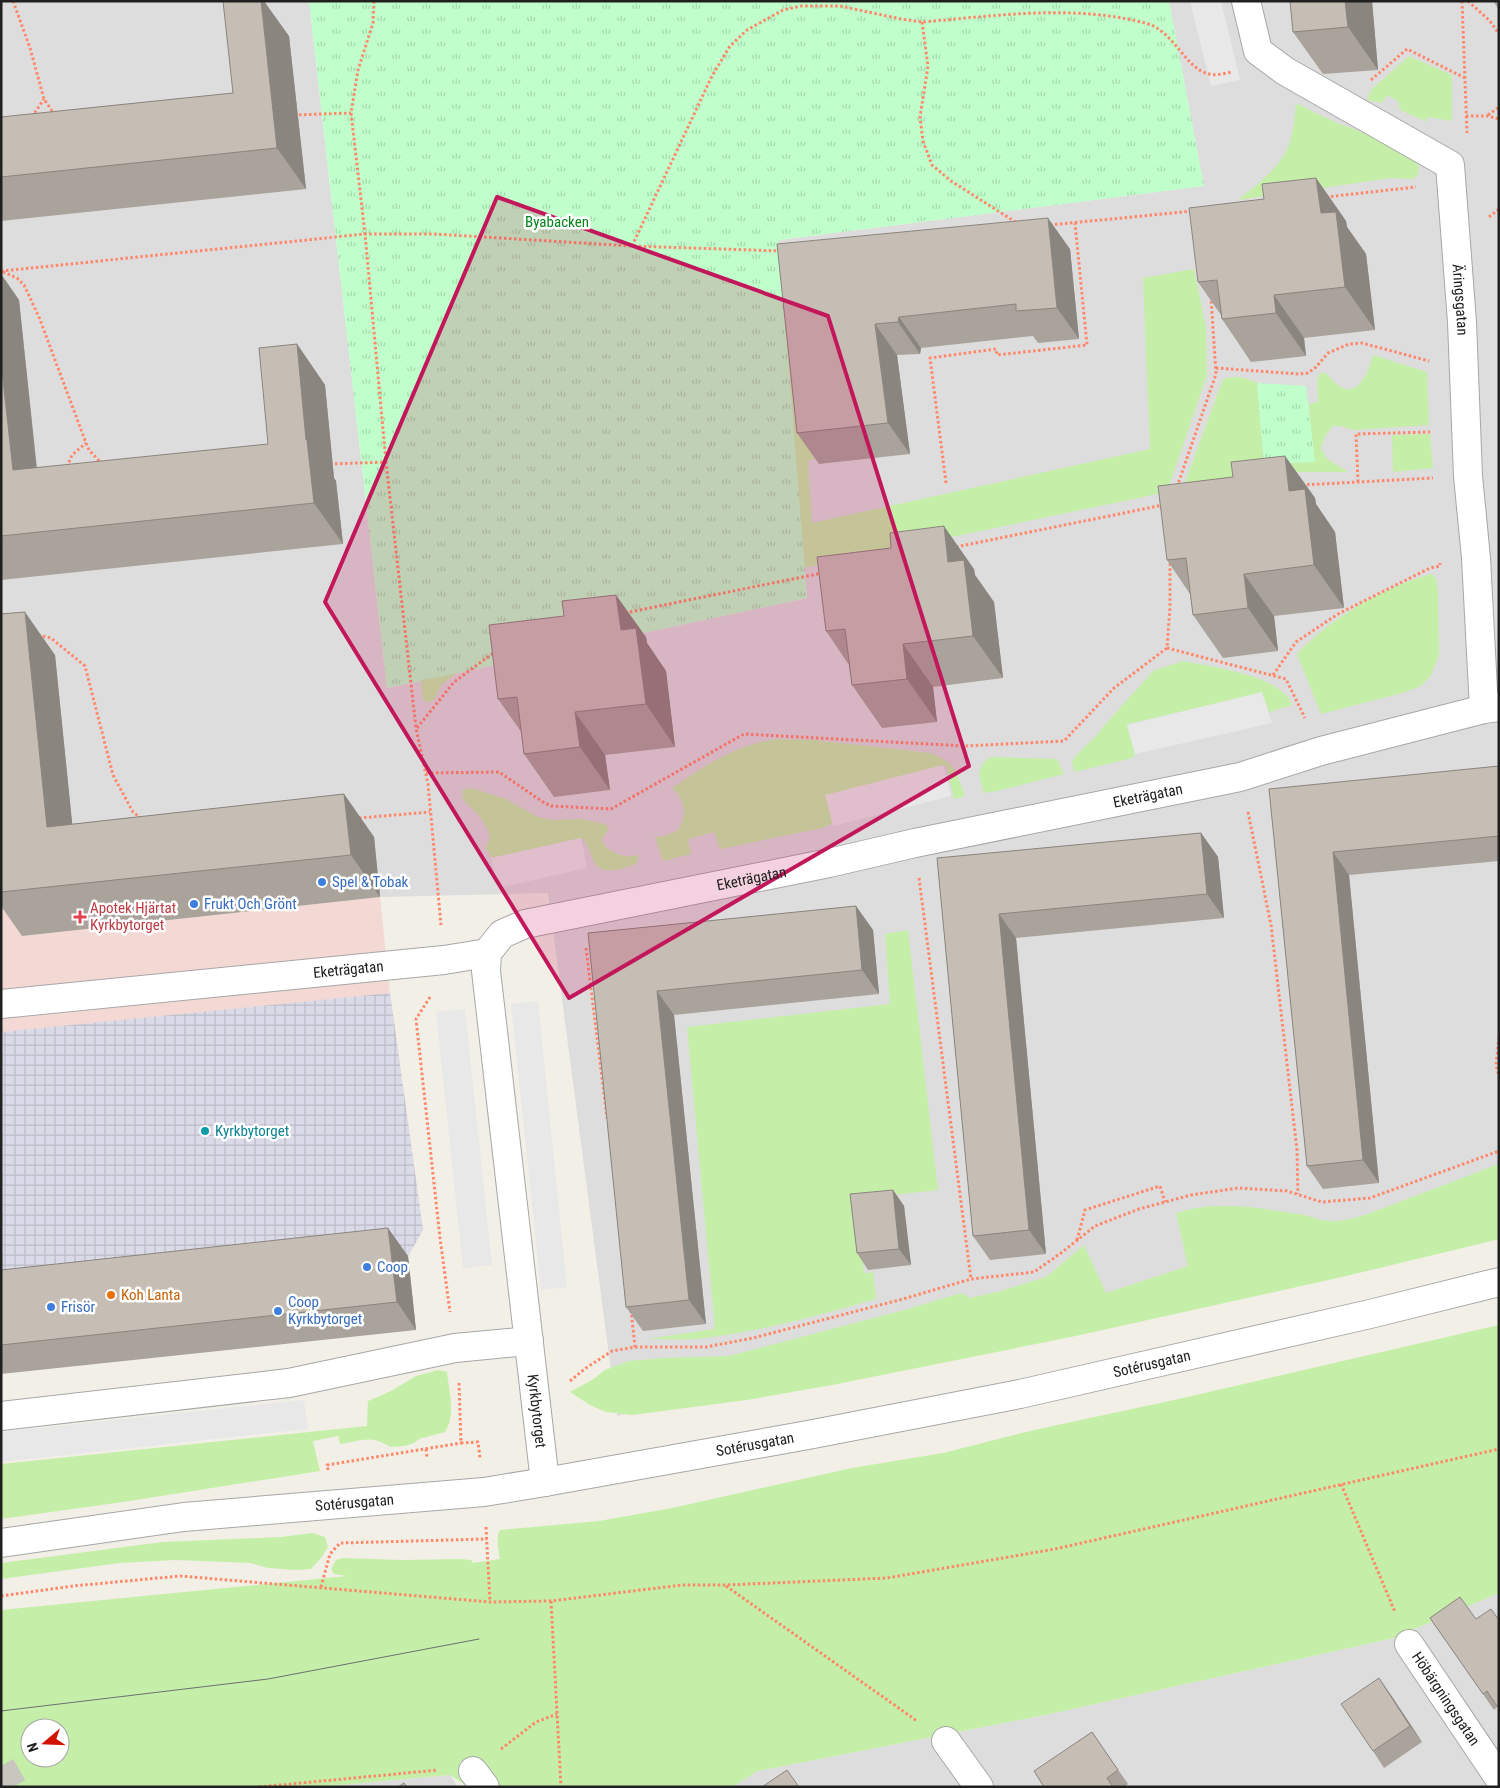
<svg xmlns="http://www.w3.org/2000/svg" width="1500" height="1788" viewBox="0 0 1500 1788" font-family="'Roboto Condensed',sans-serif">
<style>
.residential{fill:#dedddd}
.commercial{fill:#f3d8d4}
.grass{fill:#c5efa8;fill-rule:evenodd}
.park{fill:url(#park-tufts)}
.parking{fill:#e8e8e8}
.plaza{fill:url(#plaza-grid)}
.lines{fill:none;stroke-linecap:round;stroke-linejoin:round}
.trunk-tunnel{stroke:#c8c6be;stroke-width:28;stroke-dasharray:28 14;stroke-linecap:butt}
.minor-casing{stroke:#a7a7a7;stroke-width:30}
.tertiary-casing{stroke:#a7a7a7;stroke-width:30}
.path{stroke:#ff876a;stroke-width:3;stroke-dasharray:2.5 2.5;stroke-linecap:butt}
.minor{stroke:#fff;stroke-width:28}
.tertiary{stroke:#fff;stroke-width:28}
.tram{stroke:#6e6e6e;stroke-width:1}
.wall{fill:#aaa39c}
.shaded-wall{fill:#8b857f}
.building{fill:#c6beb5;stroke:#8b857f}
.marked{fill:#c2185b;fill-opacity:0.2;stroke:#c2185b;stroke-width:4;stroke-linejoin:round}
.shop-dot{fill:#3f7fe0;stroke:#fff;stroke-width:2}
.health-dot{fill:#e0444e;stroke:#fff;stroke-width:2}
.culture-dot{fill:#0f9aa8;stroke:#fff;stroke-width:2}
.food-dot{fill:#e8710a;stroke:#fff;stroke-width:2}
.labels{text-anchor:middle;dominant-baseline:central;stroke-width:5;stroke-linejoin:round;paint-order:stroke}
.park-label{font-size:15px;fill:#03851a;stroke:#fff}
.street-label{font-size:15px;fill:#202020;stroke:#fff}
.shop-label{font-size:15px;fill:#366cbe;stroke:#fff;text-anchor:start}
.health-label{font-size:15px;fill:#be3a42;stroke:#fff;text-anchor:start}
.culture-label{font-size:15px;fill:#0d838f;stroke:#fff;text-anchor:start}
.food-label{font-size:15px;fill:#c56008;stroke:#fff;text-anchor:start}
</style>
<defs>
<pattern id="park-tufts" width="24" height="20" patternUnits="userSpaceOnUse" patternTransform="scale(1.25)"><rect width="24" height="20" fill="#c0fecb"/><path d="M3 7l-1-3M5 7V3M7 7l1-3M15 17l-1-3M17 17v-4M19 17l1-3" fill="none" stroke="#a5d9ae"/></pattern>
<pattern id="plaza-grid" width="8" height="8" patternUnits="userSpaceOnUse" patternTransform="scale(1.25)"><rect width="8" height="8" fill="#dbdae8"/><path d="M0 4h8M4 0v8" fill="none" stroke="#bcbbc7"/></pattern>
</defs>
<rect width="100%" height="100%" fill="#f2efe6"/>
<!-- residential -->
<path class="residential" d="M1,1h308l78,687 420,-90 -29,-358 425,-54 -34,-185h330v1217l-882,198 -69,-523 -168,4 -358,39 -21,-202z
M1499,1593v194h-767l26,-16 292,-57 344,-76z
M450,1775l8,12h-141z"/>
<!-- commercial -->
<path class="commercial" d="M1,734l21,202 358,-39 10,96 33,237 -15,26 -407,43z"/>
<!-- grass -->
<path class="grass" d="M1409,56l43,19v46l-24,-4 -2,5 -27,-13v-7l-12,-7 -5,8 -15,-3 4,-10z
M1296,103c13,7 26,13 39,19 25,10 67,22 84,44l-1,9 -5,4 -22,-1 -153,22c21,-18 46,-34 53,-62 3,-11 4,-23 5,-35z
M374,255l412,7 30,196 -8,3 4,62 338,-74 -7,-171 51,-9 12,59 1,47 -40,117 -560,117 -128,47 -39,30 -2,7 -5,8 -8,1 -2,-3z
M1373,355l54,17 2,53 -75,5 -14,-4h-7l-8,10 -4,13 6,10 21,13h-72l-94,19 41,-112c12,-4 23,-2 34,4l7,81 49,-2 -4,-58 9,-2 -1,-20 3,-9h6c25,32 39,12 47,-18z
M1430,434l3,34 -40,4 -1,-37z
M1432,574l4,5 2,13 1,63 -8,20 -6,7 -6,5 -17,6 -81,21 -24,-60c32,-35 90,-69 135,-80z
M1183,661c28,6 99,14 109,44l-23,7 -7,-19 -134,31 7,30 -3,4 -57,14 -3,-10c9,-15 22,-21 31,-35l50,-56z
M777,739l36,1 118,13c27,13 24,16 34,43l-11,3 -8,-34 -117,30 7,27 -14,6 -102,21 -6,-17 -26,7 3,15 -28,7 -8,-25 8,1 15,-7c10,-16 7,-30 -6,-42 33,-22 64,-44 105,-49z
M991,757l66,2 7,15 -67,17 -13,2c-5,-16 -9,-26 7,-36z
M471,788l35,11 32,18 14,3 30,-1 23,5 4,5 -8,11c8,13 23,19 38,15l-2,8c-11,6 -36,13 -43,-1 -4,-8 -5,-20 -13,-24l-90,20 -1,-5 -5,-4 5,-12c-5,-16 -14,-26 -27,-37l-1,-10z
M908,930l30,260 -82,9 8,74 9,-1 3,27c-58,17 -118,33 -179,40 -16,1 -33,0 -50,0l68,-10 -28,-302 203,-23 -5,-70z
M1499,1164v75l-20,5 -137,33 -271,60 -239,48 -85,15 -115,15 -26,-3 -16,-7 -20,-13 22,-12 13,-10 24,-9 34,-3 66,-2 179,-47 53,-16 9,5 31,-7 45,-14 38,-32 22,48 82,-27 -12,-53c42,-13 85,-5 128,2 8,2 17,6 26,6 12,1 24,-3 35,-6z
M1499,1325v268l-105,45 -344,76 -292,57 -26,16h-263l-19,-12 -133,12h-316v-177l346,-34 -13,-2 -3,-5 5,-9 7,-2 59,2 58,-1 11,1 2,3 27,-4c-1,-9 -5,-20 0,-29l99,-9 73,-13 180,-40 91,-15 91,-23 140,-30zM30,1728h30v30h-30z
M438,1370l9,2c2,19 9,43 -2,60l-26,7 -5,4 -9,3 -15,1c-17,-13 -31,-6 -50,-3l-2,-8 -25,5 7,30 -197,31 -122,17v-55l366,-38 1,-25 23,-10 25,-15z
M312,1533l13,4 3,10 -7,11 -10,11 -15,1 -28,-2 -17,-5 -76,-3 -55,3 -119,16v-16l162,-21 118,-5z"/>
<!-- park -->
<path class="park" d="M309,1h860l35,185 -425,54 28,358 -420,90z
M1257,383l49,3 9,76 -51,2z"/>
<!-- parking -->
<path class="parking" d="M1190,1h31l19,79 -29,6z
M1262,692l10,31 -137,31 -8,-29z
M943,765l8,31 -118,30 -8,-31z
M581,838l6,30 -89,20 -7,-30z
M538,1001l29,286 -26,3 -30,-286z
M465,1009l27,256 -29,3 -27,-256z
M304,1400l4,29 -307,33v-30z"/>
<!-- plaza -->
<path class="plaza" d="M390,993l33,237 -15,26 -407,43v-267z"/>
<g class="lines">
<!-- trunk-tunnel -->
<path class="trunk-tunnel" d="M1,1766l12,21"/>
<defs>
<g id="minor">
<path id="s1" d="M1246,1l12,50 27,20 165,94 12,157 6,154 8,82 8,151"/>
<path id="s2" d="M487,953l-1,18 59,511"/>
<path id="s3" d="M1,1004l443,-44 43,-7 15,-19 23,-10 304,-61 86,-20 325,-66 81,-26 163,-42 15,-2"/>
<path d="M1,1416l288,-33 166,-35 74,-7"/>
<path id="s4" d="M1409,1644l90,134"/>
<path d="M946,1741l33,46"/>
<path d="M473,1771l12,16"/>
</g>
<g id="tertiary">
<path id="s5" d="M1,1543l183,-26 300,-25 61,-10 263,-47 212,-41 350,-80 129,-32"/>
</g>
</defs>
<!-- minor casing -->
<use href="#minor" class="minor-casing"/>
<!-- tertiary casing -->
<use href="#tertiary" class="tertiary-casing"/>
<!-- path -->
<path class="path" d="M13,1l17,47 14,51 10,15
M374,1l-1,22 -15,47 -7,43 14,121 21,228 30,266 12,56 13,141
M1462,1l5,132
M1468,1l22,20 9,13
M922,22l6,44 -8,51 3,24 9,24 19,16 66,42
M1371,80l36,-31 58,29
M294,115l57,-2
M1488,115l11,-8
M1466,116h22l11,3
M32,117l12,-18
M1326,197l90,-10
M1489,217l10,-8
M1050,225l143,-14
M632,246l80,-170 18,-30 17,-16 36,-20 18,-4h39l61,13 21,3c74,-6 150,-18 223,1 29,7 40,46 64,51 7,2 16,-1 23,-2
M1,271l364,-37h69l198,12 150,5
M3,272l14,6 7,7 15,32 47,126 3,7 13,14
M1216,368l83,6 9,-1 8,-6 12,-14 21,-9 13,-1 67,18
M330,464l56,-2
M67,467l5,-12 14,-12
M1358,482l-2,-48 74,-2
M946,483l-16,-125 66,-9 1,6 90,-10 -12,-122
M1302,485l131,-7
M1177,487l39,-113 -5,-77
M956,547l207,-42
M625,613l197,-40
M38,635l13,3 34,28 28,109 20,37 9,7
M1167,648l119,31 19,39
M1273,675l23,-33 42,-28 92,-46 10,-2v-3
M417,728l37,-46 42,-31
M426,773l73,-1 44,30 8,4 60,3 133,-75 221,12 99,-5 50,-53 53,-40 3,-41v-45
M1248,812l23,113 26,225 1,44
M359,818l71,-6
M919,878l52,401
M586,948l21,170
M430,997l-14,22 24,219 10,74
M1499,1037l-3,28 3,11
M1077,1240l8,-30 75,-24 5,16
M631,1310l4,37
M570,1381l16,-13 26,-17 23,-4h71l47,-9 150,-39 68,-20 63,-7 27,-19 34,-27 44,-17 52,-14 47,-7 49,3 35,11 48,-4 129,-47
M459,1383l2,60 17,-1 2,16
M426,1449l1,8
M328,1470l-1,-5 134,-22
M1341,1484l54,128
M486,1527l4,75
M726,1586l191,135
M321,1587l9,-33 10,-11 147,-4
M1,1596l72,-10 107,-10 310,26 61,-1 131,-16h44l161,-7 168,-29 444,-100
M551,1601l10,186
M501,1749l35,-27 21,-8
M259,1787l179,-17"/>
<!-- minor -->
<use href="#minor" class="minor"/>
<!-- tertiary -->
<use href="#tertiary" class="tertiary"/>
<!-- tram -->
<path class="tram" d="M1,1711l267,-32 211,-40"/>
</g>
<!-- wall -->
<path class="wall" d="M1290,1h82l6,69 -55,4 -30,-42z
M1493,1h6v9z
M289,36l17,153 -305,32v-104l232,-24z
M1316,178l30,43 1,6 19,27 9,76 -71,8 2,18 -55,6 -29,-43 -1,-4 -23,-33 66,-83z
M777,244l293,5 9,90 -41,4 -5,-7 -112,12 -1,6 -23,1 13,99 -91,10 -22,-31z
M1,274l18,26 18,168 231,-24 29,-100 28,41 9,93 2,3 7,63 -342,36z
M1285,456l30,42 1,6 19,28 9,76 -70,8 4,35 -55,7 -30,-43 -3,-21 -23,-34 66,-83z
M974,569l1,6 19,27 9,76 -70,9 4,35 -55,6 -30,-43 -3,-20 -23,-34z
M1,614l54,41 17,169 272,-30 30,43 6,60 -358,39 -21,-30z
M646,637l1,6 19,28 9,76 -70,8 5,35 -56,7 -30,-43 -2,-21 -24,-34z
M1499,766v95l-150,14 30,308 -56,6 -16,-23 -38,-377z
M1201,833l17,24 6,61 -208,20 30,316 -56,6 -17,-24 -36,-378z
M856,906l17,24 6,64 -205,21 32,309 -63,7 -17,-24 -38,-374z
M893,1190l11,16 7,59 -43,5 -11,-17z
M408,1256l8,74 -415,44v-104z
M1460,1597l37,110 -3,3 -64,-92z
M1379,1678l43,64 -38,26 -11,-17z
M1092,1732l36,52 -4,3h-80z"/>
<!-- shaded-wall -->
<path class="shaded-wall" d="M261,1h3l25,35 17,153 -29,-41z
M1345,1h27l6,69 -30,-43z
M1316,178l30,43 1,6 19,27 9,76 -30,-43 -24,-74z
M1048,218l22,31 9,90 -22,-31z
M1,274l18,26 22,211 -28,-41 -12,-108z
M1274,295l30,43 2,18 -30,-43z
M899,317l22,31 -1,6 -22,-32z
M875,324l22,31 13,99 -22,-31z
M297,344l28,41 9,93 2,3 7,63 -29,-41 -8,-63z
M1285,456l30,42 1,6 19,28 9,76 -30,-43 -25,-74z
M944,526l30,43 1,6 19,27 9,76 -30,-42 -25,-74z
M1244,574l30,42 4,35 -30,-43z
M616,595l30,42 1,6 19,28 9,76 -29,-43 -25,-74z
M25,612l30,43 22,215 -30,-43z
M903,644l30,43 4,35 -30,-43z
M575,712l30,43 5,35 -30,-43z
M344,794l30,43 6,60 -29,-42z
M1201,833l17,24 6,61 -17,-24z
M1333,852l16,23 30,308 -16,-23z
M856,906l17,24 6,64 -17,-24z
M999,914l17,24 30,316 -17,-24z
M657,991l17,24 32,309 -17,-24z
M893,1190l11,16 7,59 -12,-16z
M388,1228l20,28 8,74 -19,-28z
M1379,1678l12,17 31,47 -12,-16z"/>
<!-- building -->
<path class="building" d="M223,1h38l16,147 -276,29v-60l232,-24z
M1290,1h55l3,26 -55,5z
M1316,178l5,35 15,-1 9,75 -71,8 2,18 -54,6 -5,-39 -19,2 -9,-74 75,-9 -2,-15z
M1048,218l9,90 -41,3v-7l-117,13 -1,5 -23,2 13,99 -91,10 -20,-189z
M297,344l9,96h1l7,63 -313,33v-174l12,108 255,-26 -9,-96z
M1285,456l4,35 16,-2 9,76 -70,9 4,34 -55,7 -7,-57 -19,2 -9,-74 75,-9 -2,-15z
M944,526l4,36 16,-2 9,76 -70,8 4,35 -55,6 -7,-56 -19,2 -9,-74 74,-9 -1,-15z
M616,595l5,35 15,-2 10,76 -71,8 5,35 -56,7 -7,-57 -19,2 -9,-74 75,-9 -2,-15z
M25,612l22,215 297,-33 7,61 -350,37v-278z
M1499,766v70l-166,16 30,308 -56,6 -38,-377z
M1201,833l6,61 -208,20 30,316 -56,6 -36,-378z
M856,906l6,64 -205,21 32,309 -63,7 -38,-374z
M893,1190l6,59 -42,4 -7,-59z
M388,1228l9,74 -396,43v-75z
M1460,1597l16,22 15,-10 8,11v89l-12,-18 -4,3 -53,-76z
M1379,1678l31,48 -37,25 -32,-47z
M1092,1732l26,38 -11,8 6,9h-69l-10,-16z
M787,1770l12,17h-37z
M404,1783l3,4h-9z"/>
<!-- marked area -->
<path class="marked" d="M497,197l331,119 141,450 -400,232 -244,-396z"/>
<!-- markers -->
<g class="shop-dot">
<circle cx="322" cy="882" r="5"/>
<circle cx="194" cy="904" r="5"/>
<circle cx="367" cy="1267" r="5"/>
<circle cx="51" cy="1307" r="5"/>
<circle cx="278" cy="1311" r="5"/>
</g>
<path class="health-dot" d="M77.5 909.5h5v5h5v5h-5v5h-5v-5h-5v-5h5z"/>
<circle class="culture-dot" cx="205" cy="1131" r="5"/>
<circle class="food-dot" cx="111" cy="1295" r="5"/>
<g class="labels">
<!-- park labels -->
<g class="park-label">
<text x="557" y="222">Byabacken</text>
</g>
<!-- street labels -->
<g class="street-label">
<text stroke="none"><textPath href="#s1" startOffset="410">Äringsgatan</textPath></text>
<text stroke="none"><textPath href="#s3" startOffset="1174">Eketrägatan</textPath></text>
<text stroke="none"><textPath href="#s3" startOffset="769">Eketrägatan</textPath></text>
<text stroke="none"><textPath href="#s3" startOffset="349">Eketrägatan</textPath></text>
<text stroke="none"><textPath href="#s5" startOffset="1166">Sotérusgatan</textPath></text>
<text stroke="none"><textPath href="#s2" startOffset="461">Kyrkbytorget</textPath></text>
<text stroke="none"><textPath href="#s5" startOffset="761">Sotérusgatan</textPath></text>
<text stroke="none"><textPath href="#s5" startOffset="356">Sotérusgatan</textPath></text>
<text stroke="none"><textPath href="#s4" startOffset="66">Höbärgningsgatan</textPath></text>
</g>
<!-- shop labels -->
<g class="shop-label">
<text x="332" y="882">Spel &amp; Tobak</text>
<text x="204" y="904">Frukt Och Grönt</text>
<text x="377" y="1267">Coop</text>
<text x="288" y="1302">Coop<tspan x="288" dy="17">Kyrkbytorget</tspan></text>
<text x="61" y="1307">Frisör</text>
</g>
<!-- health labels -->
<g class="health-label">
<text x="90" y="908">Apotek Hjärtat<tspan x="90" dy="17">Kyrkbytorget</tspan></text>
</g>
<!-- culture labels -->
<g class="culture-label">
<text x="215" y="1131">Kyrkbytorget</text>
</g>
<!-- food labels -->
<g class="food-label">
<text x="121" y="1295">Koh Lanta</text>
</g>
</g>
<!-- border -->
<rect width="1500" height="1788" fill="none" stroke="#202020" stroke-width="5"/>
<!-- north arrow -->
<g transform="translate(45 1743) rotate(251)"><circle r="24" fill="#ffffff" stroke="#a6a6a6"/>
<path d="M0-4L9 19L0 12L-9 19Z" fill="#d11300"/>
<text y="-8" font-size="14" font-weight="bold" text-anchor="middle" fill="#202020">N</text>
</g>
</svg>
